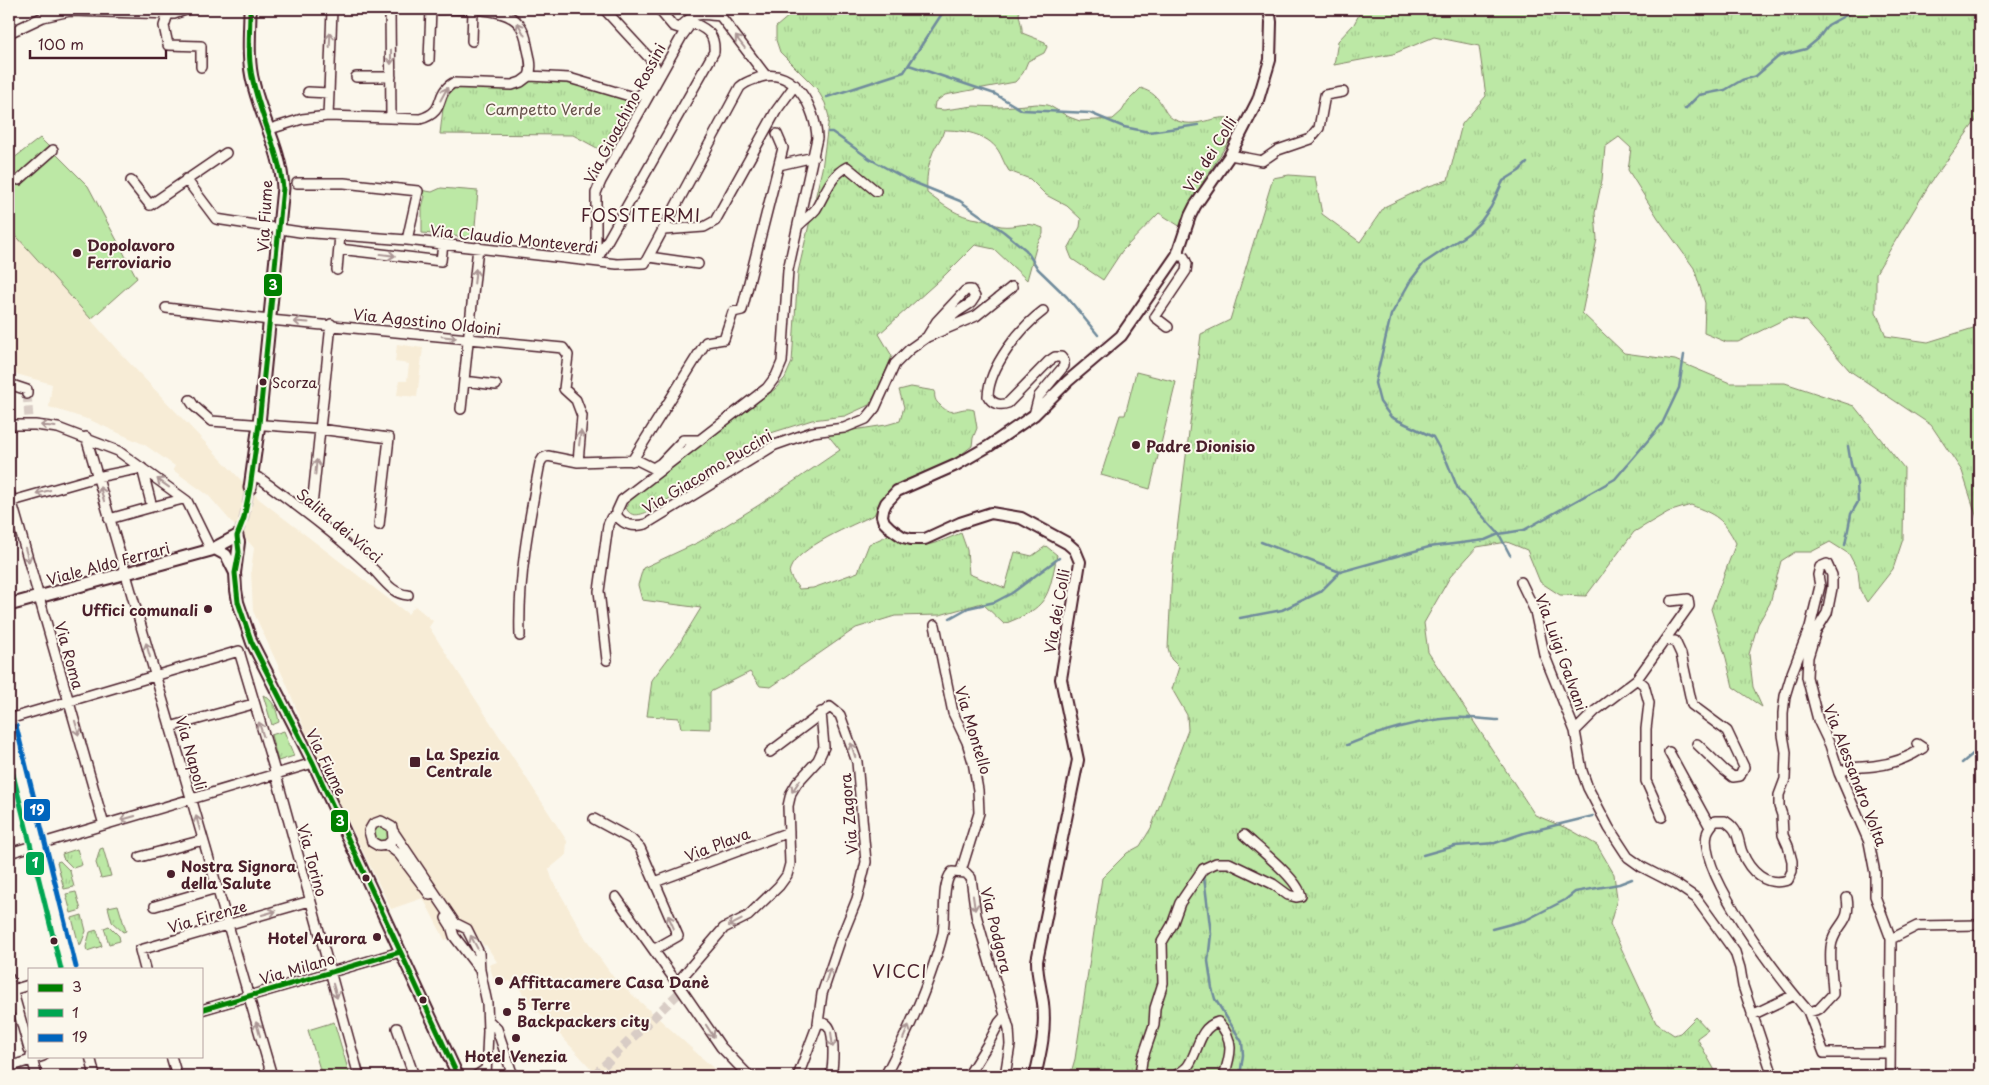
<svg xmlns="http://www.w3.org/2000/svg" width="1989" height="1085" viewBox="0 0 1989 1085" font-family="'Playpen Sans',sans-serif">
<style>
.built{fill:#f7ecd6}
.grass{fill:url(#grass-tufts);stroke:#838468}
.pitch{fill:#bce8a5;stroke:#838468}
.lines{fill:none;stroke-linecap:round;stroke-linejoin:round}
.stream{stroke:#6f8b9c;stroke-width:2.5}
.minor-tunnel{stroke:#d8ccc5;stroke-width:9;stroke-dasharray:9 4.5;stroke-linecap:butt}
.secondary-tunnel{stroke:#d8ccc5;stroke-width:11;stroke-dasharray:11 5.5;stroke-linecap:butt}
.minor-casing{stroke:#4a1f2b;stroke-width:12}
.tertiary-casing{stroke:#4a1f2b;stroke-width:14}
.secondary-casing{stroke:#4a1f2b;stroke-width:15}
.minor{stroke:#fbf7ec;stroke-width:9}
.tertiary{stroke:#fbf7ec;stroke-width:10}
.secondary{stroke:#fbf7ec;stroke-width:11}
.bus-1-casing{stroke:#fbf7ec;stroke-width:9}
.bus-2-casing{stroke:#fbf7ec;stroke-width:9}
.bus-3-casing{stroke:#fbf7ec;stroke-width:9}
.bus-1{stroke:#008000;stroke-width:5}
.bus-2{stroke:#00a651;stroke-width:5}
.bus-3{stroke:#0065bd;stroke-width:5}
.oneway{stroke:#ab9695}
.poi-dot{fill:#4a1f2b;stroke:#fbf7ec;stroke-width:2}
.labels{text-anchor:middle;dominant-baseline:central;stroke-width:4;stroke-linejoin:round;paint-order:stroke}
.bus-label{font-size:14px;fill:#4a1f2b;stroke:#fbf7ec;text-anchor:start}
.park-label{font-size:15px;fill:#66514a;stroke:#fbf7ec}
.street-label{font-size:15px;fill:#4a1f2b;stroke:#fbf7ec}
.poi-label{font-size:15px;font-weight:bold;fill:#4a1f2b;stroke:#fbf7ec;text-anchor:start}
.quarter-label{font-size:18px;letter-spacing:1px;fill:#4a1f2b;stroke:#fbf7ec}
.line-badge{stroke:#fbf7ec;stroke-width:2}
.badge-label{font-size:14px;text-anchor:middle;font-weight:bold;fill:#fff}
</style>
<defs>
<pattern id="grass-tufts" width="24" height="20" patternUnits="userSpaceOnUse" patternTransform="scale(1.25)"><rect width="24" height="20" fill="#bce8a5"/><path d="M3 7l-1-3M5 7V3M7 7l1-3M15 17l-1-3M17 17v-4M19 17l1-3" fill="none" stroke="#a3c78e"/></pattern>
</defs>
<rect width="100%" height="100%" fill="#fbf7ec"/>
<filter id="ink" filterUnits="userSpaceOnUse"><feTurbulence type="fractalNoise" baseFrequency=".02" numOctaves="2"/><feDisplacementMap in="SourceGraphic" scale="10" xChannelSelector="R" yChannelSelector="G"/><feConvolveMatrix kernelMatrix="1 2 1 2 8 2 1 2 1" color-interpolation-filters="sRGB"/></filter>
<g filter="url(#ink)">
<!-- built -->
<path class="built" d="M40,138l48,48 49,92 -46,42 29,33 139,146 149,115 7,-8 18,15 -4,6 138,214 -1,14 -17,14 3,10 34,60 28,39 108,98h-124l-59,-64 -3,1 -21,-31 -2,2 -3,-3 -14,4 -7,-20 8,-3 -11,-17 -2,1 -12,-19 -27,13 -22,-42 -32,11 -83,-171 -21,-53 -34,-74 -2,-41 3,-22 -46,-53 -35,-25 2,-4 -30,-21 -55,-25 -41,-13 3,-23 -43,-12v-210z
M397,344l26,4 -6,49 -20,-2 2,-14h8l2,-17 -14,-2z"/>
<!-- grass -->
<path class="grass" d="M797,9h223c-3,8 3,15 2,24l23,9 2,5 -3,6 -16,8 -5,12 -8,9 -70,13 -10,7 -1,7 10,1 30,-4 28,1 35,-3 11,1 21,12 11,4 33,-2 9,-8 6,-10 13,-13c4,2 10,4 13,7 12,10 8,22 27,27 22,6 41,-13 59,1l-41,66 -18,38 -22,-14 -37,38 -19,29 -31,-21 -4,-10 12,-22 1,-8 -14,-13 -21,-11 -16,-16 -21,-8c-5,-7 -7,-15 -11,-21 -12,-17 -36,-20 -54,-20 -2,9 -8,14 -11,22 -5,13 -7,27 -6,41 16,12 31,24 51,26 8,1 15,6 23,7 17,2 23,-6 42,2v6l-6,10 -10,36 -33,-31 -19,-4 -30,30 -66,59 13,22 -15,36 -8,13 -24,11 -33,4 -41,13 -118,76c-9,5 -23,11 -27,-2l8,-12 141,-106 10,-11 7,-16 6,-90 24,-103 7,-52 -4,-14 -8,-14 -37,-37 -4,-12v-13z
M1362,9h618v106l-51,70 -53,88v39l10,24 42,6 52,-16v194l-3,-2 -15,-47 -31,-46 -81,-54 -44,-50 -19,-3 -49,24h-12l-22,-9 1,-30 -11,-35 -36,-50 -30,-48 3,-22 -12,-11 -14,10 -3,33 -7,33 2,26 -15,74 42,40 51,7 55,23h55l69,23 50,62 -1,71 -10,30 -26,33 -7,-12 -2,-19 -9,-17 -19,-12 -19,10h-16l-14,9 -11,42 -12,21 -9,30 4,33 9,20 -29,-20 -7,-29 -15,-49 25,-66c-13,-25 -20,-28 -45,-38l-23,7 -34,20 -48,64 -26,-1 -20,-13 -13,-32 -20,-8 -30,5 -27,30 -26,46 4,29 107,163 36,15 26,15 17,29 3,25 -7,25 46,99 18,12 6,-2 16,-16 12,13 -11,8 21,38h-196l-6,-10 -9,10h-437l5,-17 27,-181 25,-25 13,-7 11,-18 37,-98 -1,-15 -15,-26 7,-22 -8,-8 -3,-11 4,-77 29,-237 29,-14 43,-142 16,-3 26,2 7,37 38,28 24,-35 42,-20 22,-7 14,-56 24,-28 -7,-50 -45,-9 -41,17 -59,11 4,-24 16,-17z
M530,80l41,4 68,18 -29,53 -37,-20 -133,-1 4,-34 8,-13 56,3 10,-1z
M911,387l24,4c-1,6 0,10 5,14 13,14 19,0 34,5l3,18 -4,10 -1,8 -18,14 -55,23 -19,21 -6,11c-21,10 -76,32 -84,54 -3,6 6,15 9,20l14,-1 45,-16 11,-28 22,-10c32,17 38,12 70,-1l6,17 2,24 36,14 10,-36 17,4 14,-10 11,9c-9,44 -9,52 -53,69l-22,-21 -42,12 -45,1 -39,12 -85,59 -11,-1 -10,-14 -40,20v37l-29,-1 -2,-10 -32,-2 5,-36 27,-36 22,-36 -59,-8 -4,-15 5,-17 56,-26 60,-37 81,-55 -13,-16 59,-9 14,-4 4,-14 -5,-17z
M263,695c11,5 14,16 16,27l-7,3z
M284,731l10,25 -16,5 -7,-26z
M373 834a8 8 0 1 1 16 0a8 8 0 1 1-16 0Z
M103,848l8,28 -10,2 -5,-15 4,-14z
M77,849l5,16 -9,3 -10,-10 -1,-4z
M60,861l10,10 4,16 -10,2 -7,-27z
M76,892l5,18 -10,3 -5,-19z
M118,905l8,26 -3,1 -11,-10 -4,-15z
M82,915l4,16 -5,13 -2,1 -7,-27z
M109,926l10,10 1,5 -11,3 -5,-16z
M97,930l5,16 -15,5 -1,-4 4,-15z"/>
<!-- pitch -->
<path class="pitch" d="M40,138l48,48 49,92 -46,41 -82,-91v-66z
M441,188l37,3 -4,47 -52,-5v-26l3,-11 -6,-1 1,-5 12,2z
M1136,372l40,10 -26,107 -49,-14 19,-60h5z
M334,1022l16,54h-28l-14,-46z"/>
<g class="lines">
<!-- stream -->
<path class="stream" d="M909,65l86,29 27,16 68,3 34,14 25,5 49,-7
M827,97l77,-25 41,-63
M1685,109l14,-14 26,-5 17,-10 14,-4 23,-20 27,-7 12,-10 10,-14 29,-16
M828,132h4l38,27 38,21 52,21 44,31 22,18 12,19 29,28 31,38
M1261,542l79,30
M1845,545l6,-31 7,-12 -1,-19 -6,-19 -3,-18
M1510,555l-11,-21 -41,-45 -11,-27 -14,-25 -42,-20 -11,-15 -5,-19 16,-68 20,-35 13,-17 45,-30 12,-12 10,-14 12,-26 16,-10 8,-8
M950,618l18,-10 27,-6 17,-9 47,-35
M1240,618l42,-8 38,-18 20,-20 89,-25 56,-7 14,-6 25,-4 91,-51 47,-55 17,-36 5,-33
M1347,745c34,-14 68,-24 105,-27 15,-1 31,1 46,2
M1962,763l18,-15
M1423,855l32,-9 40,-3 29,-10 69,-17
M1204,877l7,57 -3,27 4,27 3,11 27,43 1,13 -3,21
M1492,929l34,-9 39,-20 10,-8 44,-8 13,-5"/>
<!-- minor-tunnel -->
<path class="minor-tunnel" d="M27,394l2,24
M594,1075l88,-85"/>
<!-- secondary-tunnel -->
<path class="secondary-tunnel" d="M237,536l7,-18 6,-30"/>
<defs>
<path id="minor" d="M390,9l1,109
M434,9c22,1 70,-4 85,15 5,6 7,14 8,21 2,10 6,21 2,31
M715,9l51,67
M662,13l11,13 6,2c17,-16 17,-15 41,-12
M168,14l-4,12 4,19 33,1v21
M695,24c14,6 20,12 19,28l-118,209v-68l5,-12 81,-145 8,-11z
M9,33l34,-16 27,-6 104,3 14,-5
M472,41l1,-31
M429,60l2,-51
M529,76l40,2 64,19c13,-1 20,-18 22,-31l-3,-5 -48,-52
M356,77h35
M329,93l3,-84
M328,116l92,3c28,-8 13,-24 33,-36l59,2 9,-3 8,-6
M270,129l32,-10 26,-3 1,-23 -21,-1
M1230,155l32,6 16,-11 32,-11 9,-11 6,-33 18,-3
M779,165l35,-8
M186,179l30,40 84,13 107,8 210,24 28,-1 95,-176c6,-6 13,-7 21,-10 34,-10 55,33 56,61l-29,132 -6,92 -6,14 -9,12 -145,112 -5,11v5c8,10 17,11 29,8l129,-79 37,-13 32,-4 22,-9 9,-11 20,-44 15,-15 17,-12 49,-21 36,-29
M19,180l34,-30
M131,181l19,24 76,-52
M297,183h47l74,8 -11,49
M798,226c6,-6 13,-11 18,-17 9,-15 15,-34 31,-42l29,24
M664,230l40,-3 11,-6 61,-110 19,-26
M339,249l102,12 2,-17
M649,257l49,7
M337,270l3,-35
M968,290h3l4,7 -4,6 -14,9 -30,25 10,-16 28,-30z
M166,308l104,12 293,28 5,7 -4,34 12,11 6,16 -4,46
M1168,327l-13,-10 31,-46 1,-7 -3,-7 -7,-2
M464,381l32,4
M9,384l18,6v4
M190,400l4,6 17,15 108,8 70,9 -10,87
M461,409l17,-162
M1034,415l5,-19 25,-30v-5l-3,-4h-6l-6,4 -41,42c-8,3 -16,1 -20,-7 1,-29 32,-68 55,-85
M9,425h26l23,3 60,23 69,50 24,49
M86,437l186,639
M632,461l74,-119 18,-3 9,-27 9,-2 41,-162 -6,-14
M252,475l9,4c39,29 79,58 114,92 10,11 18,23 33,24
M9,492l95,333
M9,502l88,-25 45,-9
M152,507l31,-8
M311,516l20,-192
M109,519l43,-12 -10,-39
M1521,582l14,29 9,43 31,77 7,40 6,17 21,40 19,29 14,10 35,18 19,13 39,54 5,16 3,18 30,90
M935,625l18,88 14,29 6,20 5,28 1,23 -18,58
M520,636c-2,-59 9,-115 20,-173l3,-5 5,-2 30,6 59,-2 16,8 8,-5 22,-23h17
M1666,640l9,1 6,13 11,51 35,26 17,36 -4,9 -7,1 -9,-7 -27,-26
M607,660l-8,-69 9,-66 3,-7 6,-2
M1637,679l7,6 5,18 -3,26v52l16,36
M9,719l230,-68 37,124 83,301
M170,727l83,-23
M9,728l60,241
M1575,731l20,-20 42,-32 52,-73 -1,-7 -17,2
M770,752l60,-45 10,8 17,47 9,100 -9,37 -17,42 -18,53 -4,29
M1669,752l41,75
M1839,773c14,-8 20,-5 35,-7 18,-2 34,-8 49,-18l-6,-4
M594,819l37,20 9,9 38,88 -23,13
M393,831l62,92 12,6 12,24 1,17 7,33 1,28 -2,45
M387,845l6,-6 -1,-12 -11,-6 -8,3 -4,7 3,11 7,4 8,-1 12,9 31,41
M9,853l304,-90
M140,857l63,-17
M655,882l134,-50
M616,897l61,86
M1847,898c4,25 -9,24 -15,44 -4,13 1,38 1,52l-14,15 -10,3c-27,-30 -111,-138 -102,-178 1,-5 5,-9 8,-13h10c3,2 7,5 9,8 5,6 5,16 8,23 8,20 24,35 46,28l4,-9v-10l-4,-15 -5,-11 -1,-20 -3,-9v-11l6,-16 1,-27 -3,-17v-22l2,-17 7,-23 18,-46 10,-41 -2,-11 2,-8 7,-3 5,11v13l-5,25 -11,18 -8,26 -1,20 11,43 12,25 9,28 30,69 6,31v23l16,43 -1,137
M155,906l62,-18
M446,918l5,8 3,10 26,34
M1891,939l26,-13 63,-1
M145,969l-5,-19 170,-49
M9,978l20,71
M9,991l20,-6
M201,1010l199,-58
M1808,1011l16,42h66
M1752,1015l42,-20
M488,1020l9,9 16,47
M397,1028l17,48
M31,1056l6,20
M90,1056l5,20
M171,1056l6,20
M9,1067l34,-11
M476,1076l10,-7
M592,1076l2,-1
M749,1076l-28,-29 -44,-64 47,-55 24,-12 31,-30 8,-11 3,-11 -2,-58 3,-13 6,-10 21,-23 6,-13 -3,-35
M798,1076l20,-53c2,0 6,0 8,1 10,6 7,42 5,52
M885,1076c23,-44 46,-95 58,-143 3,-17 -2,-49 9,-61l14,1 5,5 5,37 33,114 1,16 -5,31
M968,1076l21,-34 10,-19 6,-7
M1140,1076l2,-16 12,-35 1,-17 8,-25 -1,-41 10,-17 8,-22 23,-34 13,-6h13l44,21 15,11 8,2 5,-1c-3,-17 -43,-48 -57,-61
M1175,1076c4,-3 10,-6 13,-10 11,-15 10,-38 30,-44 17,18 13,32 6,54"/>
<path id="tertiary" d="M237,536l2,6 -4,31 1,17 2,12 14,41 61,120 145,313
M215,549l11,6 9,18
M1035,1076c6,-24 11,-47 8,-73 -2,-14 -6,-27 -6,-42l41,-201 -17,-81 19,-117 -5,-12 -8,-7 -46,-25 -30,-5 -31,10 -35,16h-14l-8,-2 -13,-9 -6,-6 -2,-6 1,-6 3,-7 11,-12 59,-26 33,-19 45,-31 34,-34 53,-45 56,-81 13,-39 5,-10 35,-51 28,-55 12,-40 1,-38 -2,-13"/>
<path id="secondary" d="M250,488l9,-64 24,-236c-2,-38 -22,-70 -30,-106 -6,-23 -3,-50 -3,-73
M9,605l202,-55 26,-14"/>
</defs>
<!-- minor casing -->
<use href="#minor" class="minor-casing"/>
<!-- tertiary casing -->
<use href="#tertiary" class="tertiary-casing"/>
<!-- secondary casing -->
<use href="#secondary" class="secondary-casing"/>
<!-- minor -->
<use href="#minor" class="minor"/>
<!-- tertiary -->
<use href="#tertiary" class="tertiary"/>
<!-- secondary -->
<use href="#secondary" class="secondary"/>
<defs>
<path id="bus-1" d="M250,9c0,24 -3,49 3,72 8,37 26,70 30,107l-24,236 -9,64 -6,30 -7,18 2,16 -4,21 3,29 14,41 61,120 145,313
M201,1010l199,-58"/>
<path id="bus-2" d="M9,758l52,211"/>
<path id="bus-3" d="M16,726l60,241"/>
</defs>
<!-- bus-1 casing -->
<use href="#bus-1" class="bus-1-casing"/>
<!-- bus-2 casing -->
<use href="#bus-2" class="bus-2-casing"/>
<!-- bus-3 casing -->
<use href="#bus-3" class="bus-3-casing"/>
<!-- bus-1 -->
<use href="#bus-1" class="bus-1"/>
<!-- bus-2 -->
<use href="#bus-2" class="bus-2"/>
<!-- bus-3 -->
<use href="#bus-3" class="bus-3"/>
</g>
<!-- one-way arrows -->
<defs><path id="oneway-shaft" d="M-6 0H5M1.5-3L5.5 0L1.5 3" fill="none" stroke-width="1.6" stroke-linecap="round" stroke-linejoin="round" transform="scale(1.25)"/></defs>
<g class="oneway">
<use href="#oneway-shaft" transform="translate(521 29) rotate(-119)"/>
<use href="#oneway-shaft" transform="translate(330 40) rotate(-87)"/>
<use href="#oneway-shaft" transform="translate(740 42) rotate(-128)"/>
<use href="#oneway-shaft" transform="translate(391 57) rotate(90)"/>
<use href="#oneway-shaft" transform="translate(444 94) rotate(-61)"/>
<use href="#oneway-shaft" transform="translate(388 255) rotate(7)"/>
<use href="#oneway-shaft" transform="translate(475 276) rotate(-84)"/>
<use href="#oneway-shaft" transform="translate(301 322) rotate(-176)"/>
<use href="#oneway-shaft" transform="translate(449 337) rotate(6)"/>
<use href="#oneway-shaft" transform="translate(48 426) rotate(-173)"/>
<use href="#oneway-shaft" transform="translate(580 438) rotate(-83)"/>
<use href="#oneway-shaft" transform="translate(316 467) rotate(-85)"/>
<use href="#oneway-shaft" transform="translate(163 483) rotate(-144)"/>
<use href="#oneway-shaft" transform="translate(43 492) rotate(165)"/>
<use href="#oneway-shaft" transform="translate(102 494) rotate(-106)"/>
<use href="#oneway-shaft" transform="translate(27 555) rotate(74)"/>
<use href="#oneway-shaft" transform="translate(148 650) rotate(-106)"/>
<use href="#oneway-shaft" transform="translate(77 728) rotate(74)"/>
<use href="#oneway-shaft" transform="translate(261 729) rotate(-108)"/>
<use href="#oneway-shaft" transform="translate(853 750) rotate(-108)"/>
<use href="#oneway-shaft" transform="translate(796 786) rotate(124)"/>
<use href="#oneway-shaft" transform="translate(128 818) rotate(164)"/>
<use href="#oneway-shaft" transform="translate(198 823) rotate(-106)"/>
<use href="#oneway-shaft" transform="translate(974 903) rotate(82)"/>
<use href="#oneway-shaft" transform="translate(269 913) rotate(-16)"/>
<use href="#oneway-shaft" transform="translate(671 922) rotate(-114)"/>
<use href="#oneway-shaft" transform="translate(735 923) rotate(153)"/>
<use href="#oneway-shaft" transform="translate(474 942) rotate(-118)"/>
<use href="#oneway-shaft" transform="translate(828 975) rotate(-72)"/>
<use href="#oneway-shaft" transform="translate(335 991) rotate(74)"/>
<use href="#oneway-shaft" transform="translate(258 1029) rotate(-106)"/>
<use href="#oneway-shaft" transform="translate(710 1031) rotate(57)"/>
<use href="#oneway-shaft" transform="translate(906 1032) rotate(-67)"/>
<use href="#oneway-shaft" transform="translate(832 1040) rotate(83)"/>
</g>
</g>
<!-- markers -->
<g class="poi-dot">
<circle cx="77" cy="253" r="5"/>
<circle cx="263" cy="382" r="4.5"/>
<circle cx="1136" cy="445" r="5"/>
<circle cx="208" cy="609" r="5"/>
<rect x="409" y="756" width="12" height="12" rx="2.5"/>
<circle cx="171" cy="874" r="5"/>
<circle cx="366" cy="878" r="4.5"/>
<circle cx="377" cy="937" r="5"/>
<circle cx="54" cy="941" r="4.5"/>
<circle cx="499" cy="981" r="5"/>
<circle cx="423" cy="1000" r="4.5"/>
<circle cx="507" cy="1012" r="5"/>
<circle cx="516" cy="1038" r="5"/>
</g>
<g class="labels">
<!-- bus labels -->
<g class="bus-label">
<text x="272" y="382">Scorza</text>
</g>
<!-- park labels -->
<g class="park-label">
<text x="543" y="108">Campetto Verde</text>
</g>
<!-- street labels -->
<g class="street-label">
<text transform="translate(624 113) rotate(-62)">Via Gioachino Rossini</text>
<text transform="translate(1209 154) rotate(-58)">Via dei Colli</text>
<text transform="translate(264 216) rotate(-87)">Via Fiume</text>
<text transform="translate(514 238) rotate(6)">Via Claudio Monteverdi</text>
<text transform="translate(427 321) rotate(6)">Via Agostino Oldoini</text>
<text transform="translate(707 471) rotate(-31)">Via Giacomo Puccini</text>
<text transform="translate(340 525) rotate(40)">Salita dei Vicci</text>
<text transform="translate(108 563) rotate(-15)">Viale Aldo Ferrari</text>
<text transform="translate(1056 611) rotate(-80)">Via dei Colli</text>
<text transform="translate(1562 652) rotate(70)">Via Luigi Galvani</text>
<text transform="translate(70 655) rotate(74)">Via Roma</text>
<text transform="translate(974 730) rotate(73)">Via Montello</text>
<text transform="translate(192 753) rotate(74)">Via Napoli</text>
<text transform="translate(327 762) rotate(64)">Via Fiume</text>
<text transform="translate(1856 775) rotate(69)">Via Alessandro Volta</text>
<text transform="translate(848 814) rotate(-95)">Via Zagora</text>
<text transform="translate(717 844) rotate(-21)">Via Plava</text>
<text transform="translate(313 860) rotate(75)">Via Torino</text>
<text transform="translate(207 916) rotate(-16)">Via Firenze</text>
<text transform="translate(997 930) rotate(76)">Via Podgora</text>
<text transform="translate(297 968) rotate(-16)">Via Milano</text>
</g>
<!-- poi labels -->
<g class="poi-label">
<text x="87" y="244">Dopolavoro<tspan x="87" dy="17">Ferroviario</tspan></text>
<text x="1146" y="445">Padre Dionisio</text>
<text x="198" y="609" text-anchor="end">Uffici comunali</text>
<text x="426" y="753">La Spezia<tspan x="426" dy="17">Centrale</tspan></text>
<text x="181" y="865">Nostra Signora<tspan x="181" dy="17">della Salute</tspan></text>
<text x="367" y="937" text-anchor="end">Hotel Aurora</text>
<text x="509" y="981">Affittacamere Casa Danè</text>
<text x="517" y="1003">5 Terre<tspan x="517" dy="17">Backpackers city</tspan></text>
<text x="516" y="1055" text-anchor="middle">Hotel Venezia</text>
</g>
<!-- quarter labels -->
<g class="quarter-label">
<text x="641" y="214">FOSSITERMI</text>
<text x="900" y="970">VICCI</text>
</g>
</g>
<g class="line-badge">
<rect x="263" y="273" width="20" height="24" rx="5" fill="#008000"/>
<rect x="23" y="798" width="28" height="24" rx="5" fill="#0065bd"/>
<rect x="330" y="809" width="19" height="24" rx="5" fill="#008000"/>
<rect x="25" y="851" width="20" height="25" rx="5" fill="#00a651"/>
</g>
<g class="badge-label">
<text x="273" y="290">3</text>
<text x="37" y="815">19</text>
<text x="340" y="826">3</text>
<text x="35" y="868">1</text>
</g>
<!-- margin -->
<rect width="1989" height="1085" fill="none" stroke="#fbf7ec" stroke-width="30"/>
<rect x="15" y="15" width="1959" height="1055" fill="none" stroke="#4a1f2b" stroke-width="2" filter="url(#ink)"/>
<!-- legend -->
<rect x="28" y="968" width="175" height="90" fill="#fbf7ec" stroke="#b4a19f"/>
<rect x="38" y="984" width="25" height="8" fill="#008000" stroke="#b4a19f"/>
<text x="72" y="992" font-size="15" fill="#4a1f2b">3</text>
<rect x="38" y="1009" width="25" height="8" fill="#00a651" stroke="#b4a19f"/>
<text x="72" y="1018" font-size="15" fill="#4a1f2b">1</text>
<rect x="38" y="1034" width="25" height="8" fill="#0065bd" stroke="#b4a19f"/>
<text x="72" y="1042" font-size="15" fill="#4a1f2b">19</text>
<!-- scale -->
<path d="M30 50v8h136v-8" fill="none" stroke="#4a1f2b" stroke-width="2.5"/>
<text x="38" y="50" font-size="15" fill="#4a1f2b" stroke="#fbf7ec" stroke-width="4" paint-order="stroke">100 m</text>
</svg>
